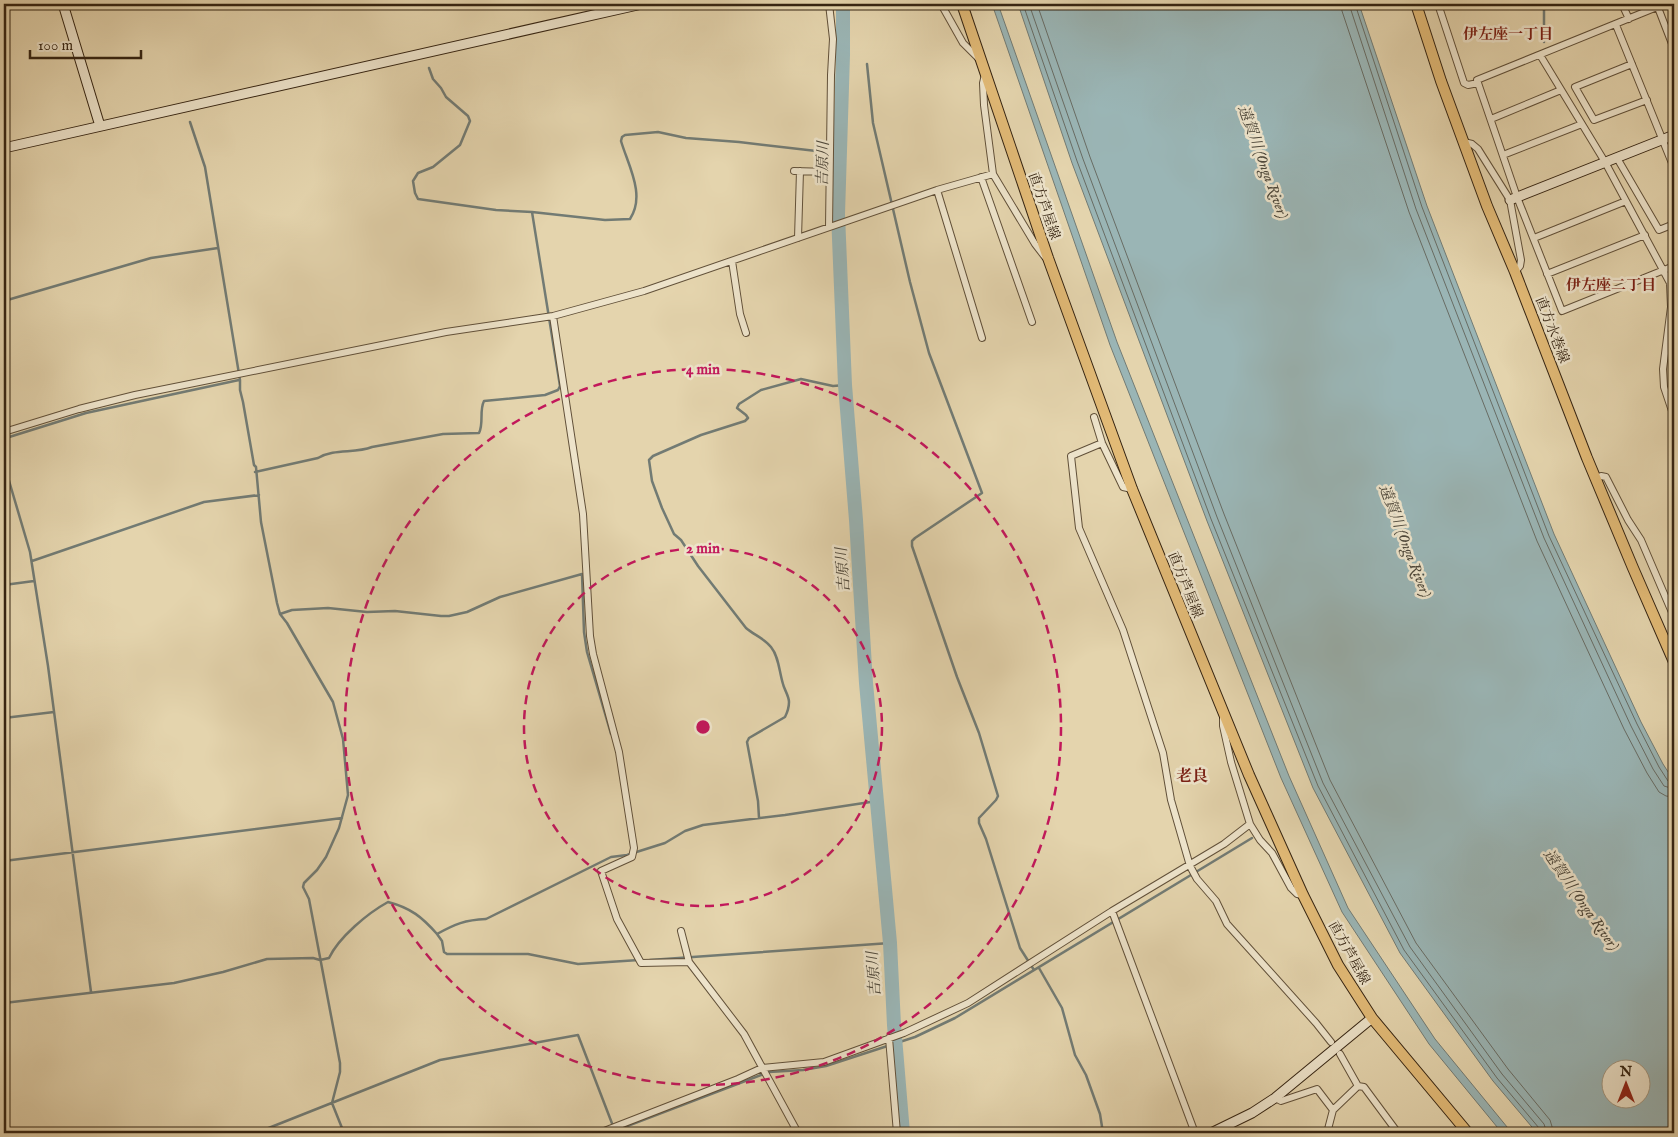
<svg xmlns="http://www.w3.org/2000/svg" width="1678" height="1137" viewBox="0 0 1678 1137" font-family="'IM FELL English','Noto Serif JP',serif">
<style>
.water{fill:#9ab5b5;stroke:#727b74;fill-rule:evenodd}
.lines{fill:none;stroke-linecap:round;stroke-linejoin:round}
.shore{stroke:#686c64;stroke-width:1}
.stream{stroke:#727b74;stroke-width:2.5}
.river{stroke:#9ab5b5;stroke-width:14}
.street-casing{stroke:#615039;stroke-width:8}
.secondary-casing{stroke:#352412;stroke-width:11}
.primary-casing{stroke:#352412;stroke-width:12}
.street{stroke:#ede3ca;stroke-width:6}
.secondary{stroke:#ede3ca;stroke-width:9}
.primary{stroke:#e2ba76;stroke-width:10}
.ring{fill:none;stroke:#c2185b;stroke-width:2.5;stroke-dasharray:9 6}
.labels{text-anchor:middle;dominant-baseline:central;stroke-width:5;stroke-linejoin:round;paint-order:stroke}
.street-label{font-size:14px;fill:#352412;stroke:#ede3ca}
.neighbourhood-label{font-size:15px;font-weight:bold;fill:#7a1f14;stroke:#ede3ca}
.water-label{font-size:15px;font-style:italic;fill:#4e483b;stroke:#ede3ca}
.quarter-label{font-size:16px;font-weight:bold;fill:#7a1f14;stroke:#ede3ca}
.centre{fill:#c2185b;stroke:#ede3ca;stroke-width:2.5}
.ring-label{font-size:15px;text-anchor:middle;font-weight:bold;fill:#c2185b;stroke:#ede3ca;stroke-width:5;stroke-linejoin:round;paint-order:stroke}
</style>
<rect width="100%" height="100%" fill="#e4d4ad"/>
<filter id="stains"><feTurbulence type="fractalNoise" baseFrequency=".004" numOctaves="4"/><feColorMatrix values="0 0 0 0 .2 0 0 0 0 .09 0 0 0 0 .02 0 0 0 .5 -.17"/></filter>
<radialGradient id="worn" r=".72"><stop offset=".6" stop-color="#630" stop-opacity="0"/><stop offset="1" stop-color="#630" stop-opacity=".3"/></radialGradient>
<!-- water -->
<path class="water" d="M992,4h6l119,338 172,434 59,132 87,131 77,94h-10l-73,-89 -87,-132 -61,-134 -171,-433z
M1018,4h341l68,202 127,328 87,188 22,42 11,17v352h-137l-44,-52 -93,-128 -87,-165 -106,-267 -135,-358zM1610,1070h30v30h-30z"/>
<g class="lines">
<!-- shore -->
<path class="shore" d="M1023,4l54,157 134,358 107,267 86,164 93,128 42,50 1,5
M1029,4l54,155 134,358 106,266 87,164 92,127 42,50 3,9
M1037,4l53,153 134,357 106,266 86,163 92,126 42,51 4,13
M1341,4l1,7 67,201 128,329 87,188 23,44 12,19 7,4 8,1
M1349,4l67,205 128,329 87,188 22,43 11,17 10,3
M1355,4l67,203 127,329 88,188 22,43 9,14 6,2"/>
<!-- stream -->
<path class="stream" d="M1544,42v-38
M867,64l6,59 37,159 19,71 53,140 -67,45 -3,3v5l45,131 22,56 19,63 -2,4 -17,18v5l7,16 34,109 14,22
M429,68l4,11 8,9 5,9 22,19 2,5 -10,24 -27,22 -15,6 -5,8 2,12 3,6 78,11 36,2 73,8 25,-1c16,-24 -2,-54 -9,-78l1,-4 3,-2 33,-3 28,6 53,4 86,10
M190,122l15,45 35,213v10l3,12 11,63 2,2 5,55 16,81 3,11 7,9 46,79 10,37 5,56 -9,33 -13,29 -9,13 -13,13 -1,4 6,12 31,164v9l-8,31 12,30
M4,301l147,-43 67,-10
M4,420l3,54 23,78 18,114 43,326
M6,438l80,-25 153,-33
M255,472l63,-14c17,-10 36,-4 54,-11l71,-13 36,-1c5,-10 0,-22 5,-32l61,-6 13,-5 2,-4 -28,-174
M32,561l172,-59 55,-7
M4,585l30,-4
M280,614l12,-4 36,-2 39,4 28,-1 46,5h8l18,-4 33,-15 82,-23 2,58 3,20 24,82
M4,718l50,-6
M759,818l-1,-17 -11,-59 2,-4 36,-21c2,-4 4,-10 4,-15 0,-6 -5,-13 -6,-18 -4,-13 -4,-27 -12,-37 -7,-9 -17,-12 -25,-19l-48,-62 -17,-26 -7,-6 -12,-26 -10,-27 -3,-21 4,-4 48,-21 44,-14 3,-3 -2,-3 -9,-7 2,-4 22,-14 40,-11 32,7 12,-1
M4,861l338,-43
M437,934l5,7 2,11 3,2h81l50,10 61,-4
M650,960l240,-17
M1039,968l23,40 13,47 11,20 14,39 3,19
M4,1003l170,-20 49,-11 44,-13 46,-1 7,2 9,-2c10,-21 39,-45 59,-56 23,6 34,15 49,32 18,-10 28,-14 49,-15l125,-62 16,-2 38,-12 20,-12 18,-6 82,-10 92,-14
M256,1133l184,-73 138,-25 35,91
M609,1133l160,-61 34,-2 23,-4 89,-29 40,-19 297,-180"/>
<!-- river -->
<path class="river" d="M843,4v51l-5,159 7,171 11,135 10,163 24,260 4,82 9,108"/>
<defs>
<path id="street" d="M941,4l22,39 17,17
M1438,4l26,79 4,2 10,-2
M1622,4l7,15
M1657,5l17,44
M1657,7l-180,73 40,117 45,114 112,-45
M1616,25l58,143
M1540,55l65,107 65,121 1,24 -8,62 1,18 10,30
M1632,64l-57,23 19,33 53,-20
M1491,119l70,-29
M1464,142l8,2 6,5 32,51 11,60 -1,6 -5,6
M1503,155l79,-31
M1617,158l42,72 15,-6
M794,171l35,1
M993,174l42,70 10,13
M981,177l51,145
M937,190l45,148
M829,227l2,-152 2,-36 -4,-35
M798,238l2,-67
M1534,238l92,-37
M732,261l8,53 6,19
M1547,274l98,-39
M553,316l30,198 7,122 3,18 26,98 15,96 -2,9 -31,14 16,48 24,44 48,-1
M1094,417l8,26 21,44 9,2
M4,432l75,-23 56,-14 311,-63 107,-16 91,-25 293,-101 56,-16 -9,-69 -1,-22 2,-8
M1102,443l-31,13 8,72 44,102 40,123 8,47 19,66 7,13 19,22 11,23 89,99 15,19
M1595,478l6,-2 5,1 22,43 13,20 33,77
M1667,599l7,-3
M1250,824l10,16 12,13 19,35 6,6 6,1
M1112,911l83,222
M681,931l8,31 55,72 54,99
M889,1038l8,95
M1340,1054l18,32 6,1 34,46
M1275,1098l6,3 36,-12 16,21
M599,1133l139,-54 24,-11 62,-6 80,-29 64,-30 144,-92 112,-67 26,-20 -19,-62 -8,-36v-10
M1327,1133l6,-23 25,-24"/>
<path id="secondary" d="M63,4l37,122
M4,148l638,-144
M1510,200l164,-65
M1211,1133l41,-20 23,-15 97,-80"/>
<path id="primary" d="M962,4l86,254 84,231 117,286 54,120 35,70 34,53 96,115
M1416,4l25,77 46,125 28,66 72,186 46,110 41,94"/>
</defs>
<!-- street casing -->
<use href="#street" class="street-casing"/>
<!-- secondary casing -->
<use href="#secondary" class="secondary-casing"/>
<!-- primary casing -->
<use href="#primary" class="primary-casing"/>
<!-- street -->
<use href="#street" class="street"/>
<!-- secondary -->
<use href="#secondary" class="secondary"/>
<!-- primary -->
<use href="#primary" class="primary"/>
</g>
<!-- distance rings -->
<g class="ring">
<circle cx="703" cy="727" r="179"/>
<circle cx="703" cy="727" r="358"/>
</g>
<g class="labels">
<!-- street labels -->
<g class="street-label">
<text transform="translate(1044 206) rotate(71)">直方芦屋線</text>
<text transform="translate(1552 330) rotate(69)">直方水巻線</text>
<text transform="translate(1185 585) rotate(68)">直方芦屋線</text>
<text transform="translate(1349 953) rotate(61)">直方芦屋線</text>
</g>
<!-- neighbourhood labels -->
<g class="neighbourhood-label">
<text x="1508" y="34">伊左座一丁目</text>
<text x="1611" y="285">伊左座二丁目</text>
</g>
<!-- water labels -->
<g class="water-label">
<text transform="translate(1263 162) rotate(70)">遠賀川 (Onga River)</text>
<text transform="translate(823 164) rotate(-89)">吉原川</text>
<text transform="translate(1405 541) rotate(69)">遠賀川 (Onga River)</text>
<text transform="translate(843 570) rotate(-94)">吉原川</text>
<text transform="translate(1581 900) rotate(55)">遠賀川 (Onga River)</text>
<text transform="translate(874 974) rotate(-94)">吉原川</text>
</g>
<!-- quarter labels -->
<g class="quarter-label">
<text x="1192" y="777">老良</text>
</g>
</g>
<circle cx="703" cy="727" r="8" class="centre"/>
<g class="ring-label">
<text x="703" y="374">4 min</text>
<text x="703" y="553">2 min</text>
</g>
<!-- margin -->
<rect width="1678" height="1137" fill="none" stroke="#e4d4ad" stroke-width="20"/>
<rect x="5" y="5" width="1668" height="1127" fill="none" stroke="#352412" stroke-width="2.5"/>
<rect x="10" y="10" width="1658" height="1117" fill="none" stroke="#352412"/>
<!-- north arrow -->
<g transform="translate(1626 1084)"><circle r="24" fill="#ede3ca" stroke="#a39780"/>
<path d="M0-4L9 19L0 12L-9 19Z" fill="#8f2418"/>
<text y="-8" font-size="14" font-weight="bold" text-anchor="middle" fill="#352412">N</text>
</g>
<!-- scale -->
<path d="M30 50v8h111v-8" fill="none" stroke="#352412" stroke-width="2.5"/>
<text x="38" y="50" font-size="15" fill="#352412" stroke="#ede3ca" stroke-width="4" paint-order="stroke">100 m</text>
<rect width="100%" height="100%" filter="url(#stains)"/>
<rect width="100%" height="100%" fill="url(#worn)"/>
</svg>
